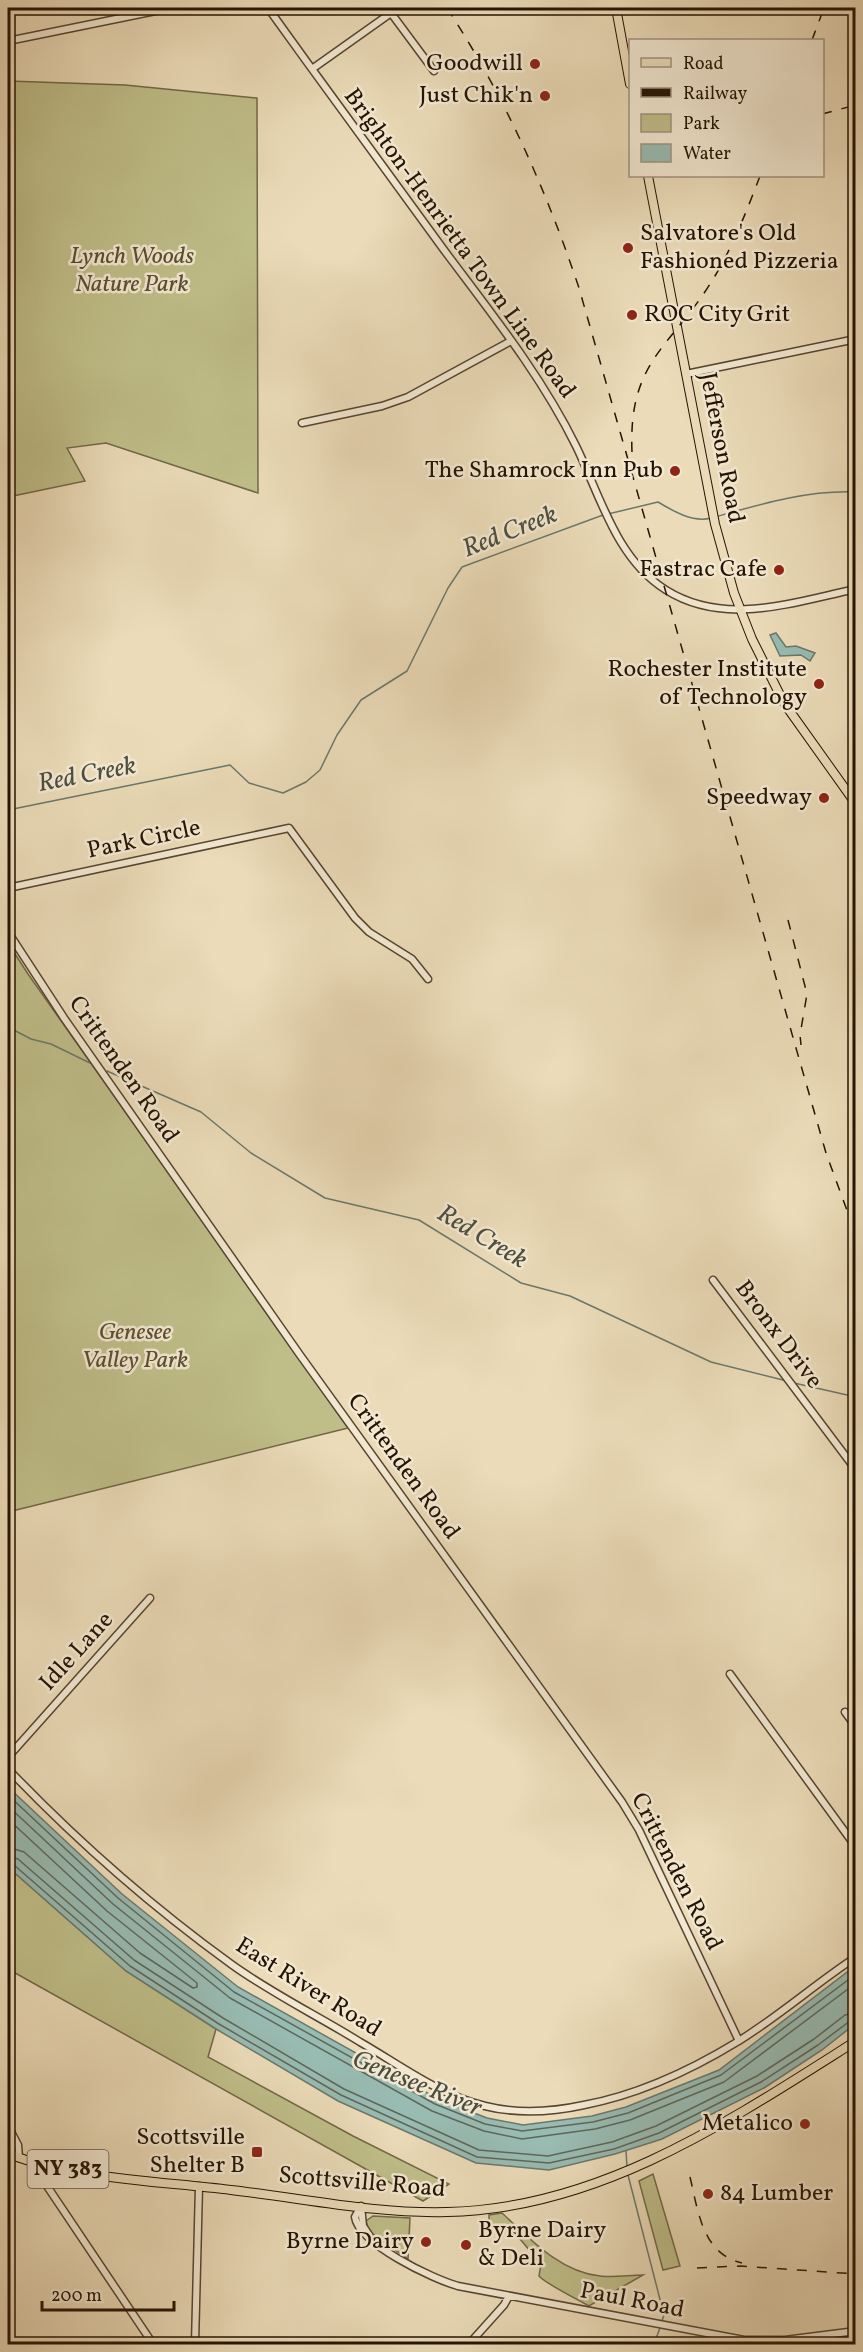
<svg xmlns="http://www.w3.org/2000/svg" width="863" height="2352" viewBox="0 0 863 2352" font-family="Vollkorn,serif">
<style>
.green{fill:#bfbe89;stroke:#726846;stroke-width:1.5}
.water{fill:#98bbb2;stroke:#6a786c;stroke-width:1.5}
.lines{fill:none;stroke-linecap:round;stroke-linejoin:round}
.shore{stroke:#5e675a;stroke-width:1.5}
.stream{stroke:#6a786c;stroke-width:1.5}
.minor-casing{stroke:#564530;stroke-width:9}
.major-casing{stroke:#241303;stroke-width:10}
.minor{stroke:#f2e8d1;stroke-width:6}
.major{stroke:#ebdbb8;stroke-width:8}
.rail{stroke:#241303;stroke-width:1.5;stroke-dasharray:10 10;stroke-linecap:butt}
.poi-dot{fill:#8f2418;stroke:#f2e8d1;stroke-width:2}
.labels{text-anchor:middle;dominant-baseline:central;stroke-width:5;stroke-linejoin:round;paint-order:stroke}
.shield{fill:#f2e8d1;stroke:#625341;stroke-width:1.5}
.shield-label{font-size:22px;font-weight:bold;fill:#241303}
.poi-label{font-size:24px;fill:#241303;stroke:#f2e8d1;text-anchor:end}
.street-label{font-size:24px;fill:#241303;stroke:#f2e8d1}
.park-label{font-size:24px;font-style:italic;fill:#5a4f32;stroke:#f2e8d1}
.water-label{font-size:26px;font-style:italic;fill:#4d4e40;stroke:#f2e8d1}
</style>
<rect width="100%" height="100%" fill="#ebdbb8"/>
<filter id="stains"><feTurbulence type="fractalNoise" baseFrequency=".00333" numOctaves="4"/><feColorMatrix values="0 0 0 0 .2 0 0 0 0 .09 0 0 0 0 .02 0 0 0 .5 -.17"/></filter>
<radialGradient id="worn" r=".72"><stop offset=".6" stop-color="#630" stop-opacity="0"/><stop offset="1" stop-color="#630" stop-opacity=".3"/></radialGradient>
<!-- green -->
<path class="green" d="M8,81l117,4 132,13 1,395 -152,-50 -39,5 18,33 -77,16z
M8,943l20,31 320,454 -340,84z
M8,1867l118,104 90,58 -8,28 145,79 96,48 -26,17 -415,-232z
M653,2174l27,92 -17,4 -24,-89z
M502,2213c27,25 58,59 98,63 14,2 29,-1 43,-1l-54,31c-12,-7 -43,-22 -50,-30l2,-12 -26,-31 -26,-10v-8z
M373,2216l37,2 -2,41 -39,-28 -3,-10z"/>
<!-- water -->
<path class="water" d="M776,633l10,14 10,-1 19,7 -5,8 -9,-6 -21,1 -10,-21z
M8,1787l114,107 116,93 200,112 49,19 36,7 69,-9 34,-9 93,-37 136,-104v58l-33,26 -58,38 -102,51 -47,15 -66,16 -73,-7 -138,-62 -122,-72 -90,-58 -118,-104z"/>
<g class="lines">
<!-- shore -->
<path class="shore" d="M8,1795l110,103 116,94 201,112 50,20 37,7 71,-9 35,-9 93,-38 135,-101
M8,1806l105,98 117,94 202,113 52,20 38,8 73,-10 35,-9 94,-38 132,-99
M8,1819l99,92 90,72v4l-4,1 -53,-35 -116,-101 -16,-5
M8,1856l10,3 116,101 89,58 121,71 135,61 69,6 64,-14 44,-16 101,-50 57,-37 31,-24 11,-3
M8,1863l6,2 116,101 89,58 122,71 136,62 72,6 65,-14 45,-16 102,-51 57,-37 32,-24 6,-1"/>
<!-- stream -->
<path class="stream" d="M608,514l50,-12c15,9 35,21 53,16
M715,517c46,-13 93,-27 141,-25
M8,810l222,-45 19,18 34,10 23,-11 14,-12 17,-35 24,-35 46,-29 41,-83 14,-21 141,-52
M8,1027l23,12 20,5 39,19
M107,1071l94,41 50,41 74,45 94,22 102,63 49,13 141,66 76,19
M794,1383l62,14
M626,2151l1,16
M628,2175l36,140 -2,6
M654,2344l7,-19"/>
<defs>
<path id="minor" d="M268,8c58,81 117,161 176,242 47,63 97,125 132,196 24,49 40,113 90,144 59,37 127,12 190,-1
M391,13l43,58
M8,41l162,-33
M312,69l86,-61
M686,374l170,-35
M302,423l80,-17 26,-9 103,-56
M8,888l281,-60 66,90 14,14 43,27 16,20
M8,932l56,86 236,337 322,447 17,28 100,211
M713,1280l143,190
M730,1674l126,173
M845,1712l11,15
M8,1757l142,-159
M8,1769c68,71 143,137 223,195 40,29 87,52 129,78 40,23 79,53 125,64 32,8 67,6 99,-1 53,-10 107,-35 153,-63 41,-25 78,-58 119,-85
M8,2126l10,19 1,13
M41,2164l1,11 5,11 106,158
M361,2206l-6,11c4,27 78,62 103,69l286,54h41l71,-9
M361,2206l2,20 6,9
M195,2344l4,-158
M469,2344l35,-39 5,-9"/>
<path id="major" d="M616,8l14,76
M648,176l67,348 19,69 18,46 32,64 72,101
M8,2154c69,25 149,27 223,36 71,8 144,24 216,22 153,-3 284,-92 409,-171"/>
</defs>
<!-- minor casing -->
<use href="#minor" class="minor-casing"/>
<!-- major casing -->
<use href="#major" class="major-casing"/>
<!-- minor -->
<use href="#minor" class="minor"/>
<!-- major -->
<use href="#major" class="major"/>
<!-- rail -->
<path class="rail" d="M447,8c57,87 99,181 132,280l247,865 30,82
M812,40l12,-32
M822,114l34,-9
M632,452c-4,-94 41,-105 83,-176 19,-32 32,-66 45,-100
M788,920l19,74 -7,41 1,10
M690,2177c8,33 12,77 52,86
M697,2268l43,-2 116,8"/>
</g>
<!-- markers -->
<g class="poi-dot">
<circle cx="535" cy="64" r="6"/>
<circle cx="545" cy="96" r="6"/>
<circle cx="628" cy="248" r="6"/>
<circle cx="632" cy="315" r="6"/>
<circle cx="675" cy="471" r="6"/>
<circle cx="779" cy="570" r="6"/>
<circle cx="819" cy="684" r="6"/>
<circle cx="824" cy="798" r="6"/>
<circle cx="805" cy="2124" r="6"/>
<rect x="251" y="2146" width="12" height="12" rx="3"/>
<circle cx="708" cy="2194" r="6"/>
<circle cx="426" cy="2242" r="6"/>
<circle cx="466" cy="2245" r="6"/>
</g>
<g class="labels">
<!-- shield labels -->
<rect class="shield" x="27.5" y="2150" width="81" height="38" rx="4.5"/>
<g class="shield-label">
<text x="68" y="2169">NY 383</text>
</g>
<!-- poi labels -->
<g class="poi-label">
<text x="523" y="64">Goodwill</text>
<text x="533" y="96">Just Chik'n</text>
<text x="640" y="234" text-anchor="start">Salvatore's Old<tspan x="640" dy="28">Fashioned Pizzeria</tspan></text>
<text x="644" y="315" text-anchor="start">ROC City Grit</text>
<text x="663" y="471">The Shamrock Inn Pub</text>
<text x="767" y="570">Fastrac Cafe</text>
<text x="807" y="670">Rochester Institute<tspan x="807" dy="28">of Technology</tspan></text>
<text x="812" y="798">Speedway</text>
<text x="793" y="2124">Metalico</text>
<text x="245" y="2138">Scottsville<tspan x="245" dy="28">Shelter B</tspan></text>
<text x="720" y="2194" text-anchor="start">84 Lumber</text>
<text x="478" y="2231" text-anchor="start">Byrne Dairy<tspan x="478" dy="28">&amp; Deli</tspan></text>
<text x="414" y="2242">Byrne Dairy</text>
</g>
<!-- street labels -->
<g class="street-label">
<text transform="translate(459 244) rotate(54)">Brighton-Henrietta Town Line Road</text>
<text transform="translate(721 448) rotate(79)">Jefferson Road</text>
<text transform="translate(144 840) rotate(-12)">Park Circle</text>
<text transform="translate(123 1070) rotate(55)">Crittenden Road</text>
<text transform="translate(778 1335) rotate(53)">Bronx Drive</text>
<text transform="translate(403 1467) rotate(54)">Crittenden Road</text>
<text transform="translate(77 1652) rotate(-48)">Idle Lane</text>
<text transform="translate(676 1872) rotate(63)">Crittenden Road</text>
<text transform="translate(308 1988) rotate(32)">East River Road</text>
<text transform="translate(362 2183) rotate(5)">Scottsville Road</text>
<text transform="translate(632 2301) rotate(11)">Paul Road</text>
</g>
<!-- park labels -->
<g class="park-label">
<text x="132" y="257">Lynch Woods<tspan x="132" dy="28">Nature Park</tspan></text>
<text x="135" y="1333">Genesee<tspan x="135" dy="28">Valley Park</tspan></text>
</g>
<!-- water labels -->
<g class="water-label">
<text transform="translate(510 532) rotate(-22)">Red Creek</text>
<text transform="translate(87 775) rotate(-11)">Red Creek</text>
<text transform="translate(482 1237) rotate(31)">Red Creek</text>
<text transform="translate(417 2084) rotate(22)">Genesee River</text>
</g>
</g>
<!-- margin -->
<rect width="863" height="2352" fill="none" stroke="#ebdbb8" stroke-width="30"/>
<rect x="9" y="9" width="845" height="2334" fill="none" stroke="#241303" stroke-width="3"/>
<rect x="15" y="15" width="833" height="2322" fill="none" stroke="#241303" stroke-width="1.5"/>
<!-- legend -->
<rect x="629" y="39" width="195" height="138" fill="#f2e8d1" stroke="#a0937f" stroke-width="1.5"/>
<rect x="641" y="58" width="30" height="9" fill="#ebdbb8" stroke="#a0937f" stroke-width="1.5"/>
<text x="683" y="69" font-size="18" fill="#241303">Road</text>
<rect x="641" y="88" width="30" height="9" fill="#241303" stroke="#a0937f" stroke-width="1.5"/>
<text x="683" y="99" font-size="18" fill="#241303">Railway</text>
<rect x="641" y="114" width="30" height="18" fill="#bfbe89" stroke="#a0937f" stroke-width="1.5"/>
<text x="683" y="129" font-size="18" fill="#241303">Park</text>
<rect x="641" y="144" width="30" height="18" fill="#98bbb2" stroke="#a0937f" stroke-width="1.5"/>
<text x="683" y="159" font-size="18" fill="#241303">Water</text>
<!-- scale -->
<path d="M42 2301v9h132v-9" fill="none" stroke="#241303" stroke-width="3"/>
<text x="51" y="2301" font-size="18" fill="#241303" stroke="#f2e8d1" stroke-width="4.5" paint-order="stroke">200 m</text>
<rect width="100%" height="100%" filter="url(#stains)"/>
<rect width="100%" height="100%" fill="url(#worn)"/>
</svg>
